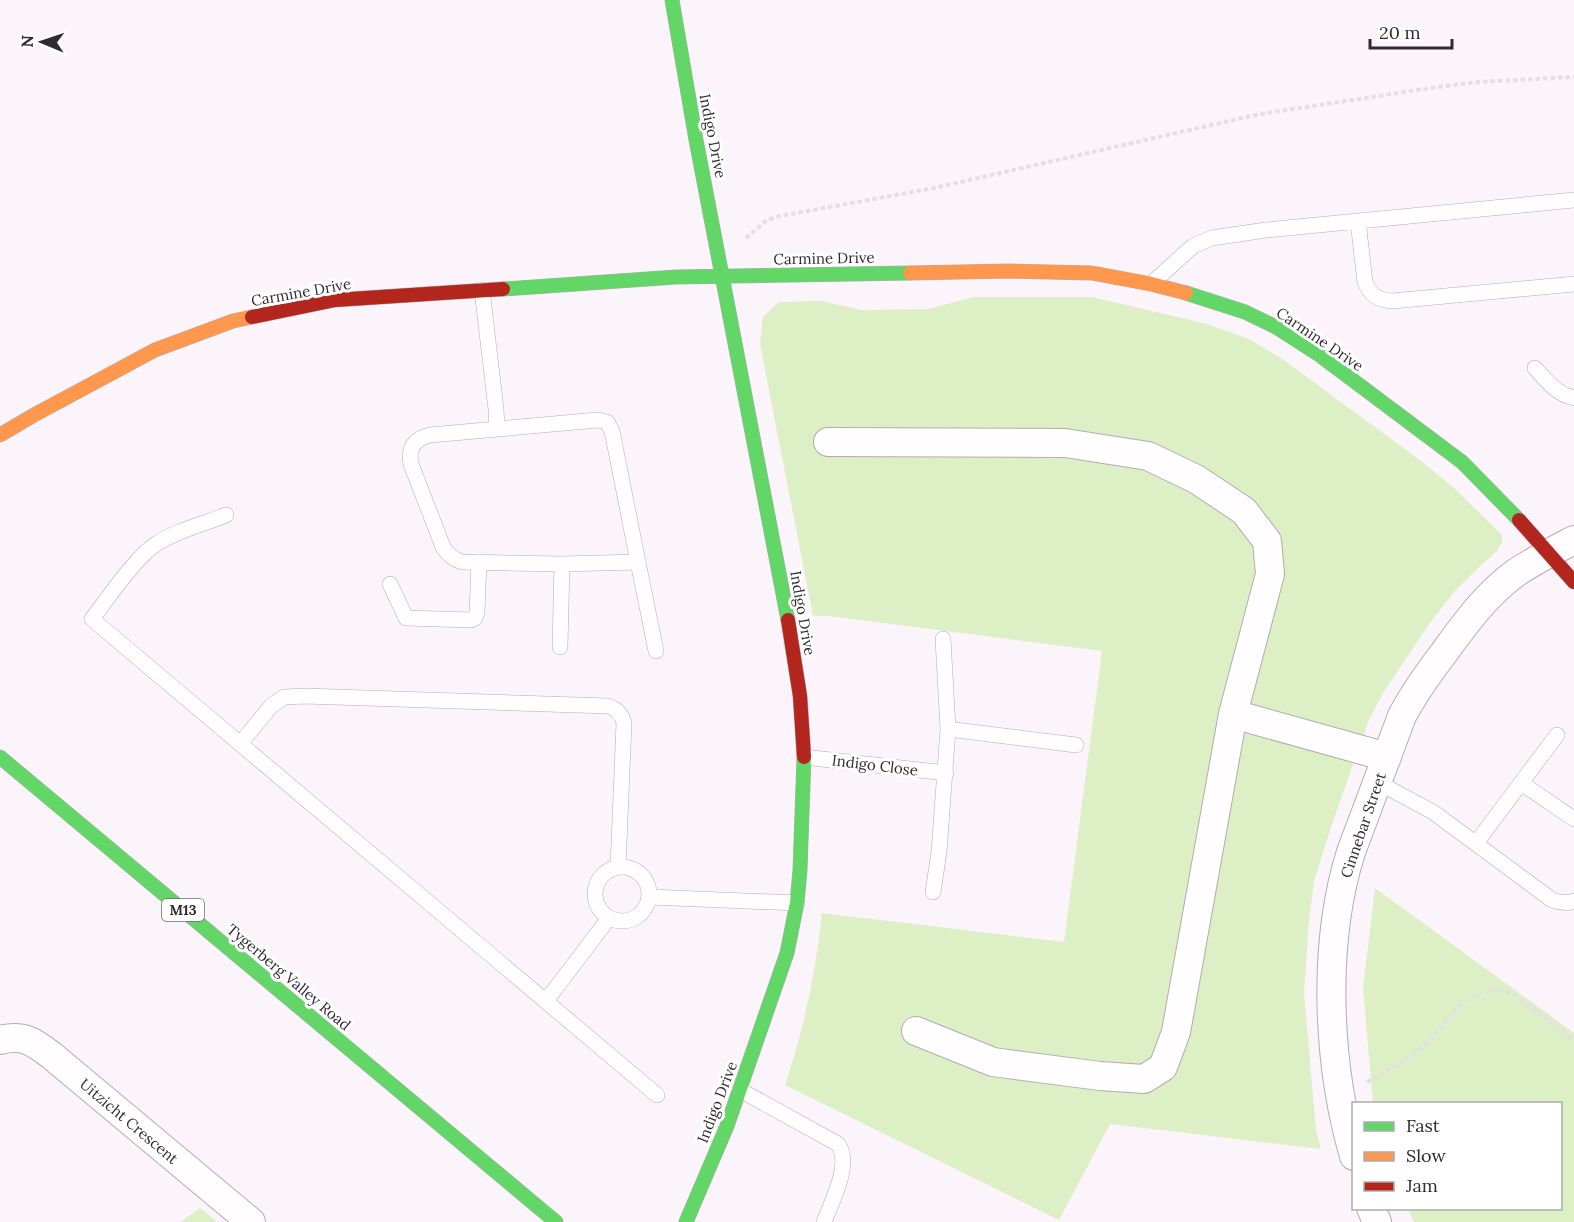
<svg xmlns="http://www.w3.org/2000/svg" width="1574" height="1222" viewBox="0 0 1574 1222" font-family="Lora,serif">
<style>
.green{fill:#ddefc5}
.lines{fill:none;stroke-linecap:round;stroke-linejoin:round}
.lane-casing{stroke:#b2acb2;stroke-width:16}
.street-casing{stroke:#b2acb2;stroke-width:30}
.fast-casing{stroke:#b2acb2;stroke-width:15}
.slow-casing{stroke:#b2acb2;stroke-width:15}
.jam-casing{stroke:#b2acb2;stroke-width:15}
.path{stroke:#e2e0e2;stroke-width:4;stroke-dasharray:4.5 3;stroke-linecap:butt}
.lane{stroke:#fffdfe;stroke-width:15}
.street{stroke:#fffdfe;stroke-width:28}
.fast{stroke:#63d668;stroke-width:14}
.slow{stroke:#ff974d;stroke-width:14}
.jam{stroke:#b3261e;stroke-width:14}
.labels{text-anchor:middle;dominant-baseline:central;stroke-width:6;stroke-linejoin:round;paint-order:stroke}
.shield{fill:#fff;stroke:#6f6b6f;stroke-width:1.5}
.shield-label{font-size:14px;font-weight:bold;fill:#312b31}
.street-label{font-size:15px;fill:#312b31;stroke:#fff}
</style>
<rect width="100%" height="100%" fill="#fcf4fb"/>
<!-- green -->
<path class="green" d="M974,297h118l115,27 42,15 32,19 140,103 33,27 48,47v7l-5,9 -18,16 -25,25 -25,32 -46,69 -14,27 -37,104 -18,57 -5,40 -5,72 12,137 5,19 -211,-25 -51,96 -274,-135c19,-56 31,-114 37,-172l242,29 38,-291 -273,-35h-16l-53,-272 3,-27 16,-15 42,-1 41,9 67,-1z
M1375,888l199,145v189h-160l-6,-13 152,-1v-104l-187,-1 -10,-115z
M200,1208l17,14h-36z"/>
<g class="lines">
<defs>
<path id="lane" d="M1358,221l7,61c5,13 13,18 27,19l182,-17
M1151,284l42,-38 19,-8 54,-8 308,-30
M482,290l14,119 1,20
M1535,368c12,13 21,26 39,30
M598,420l9,2 5,9 26,131 -76,2 -100,-2c-9,-3 -14,-7 -19,-15l-32,-83c-3,-16 3,-25 19,-29z
M226,515c-22,9 -49,15 -70,29 -22,15 -47,53 -64,75l565,476
M638,562l18,89
M390,584l16,34 65,2 4,-2 2,-6 2,-50
M560,647l2,-83
M948,729l128,16
M240,744l31,-38 13,-9 21,-1 303,10c9,3 14,8 16,17l-6,144
M804,757l142,16
M1377,782l56,30 119,88c8,3 14,4 22,1
M1521,783l53,36
M1476,843l81,-108
M595 894a27 27 0 1 1 54 0a27 27 0 1 1-54 0Z
M933,892l6,-40 9,-123 -5,-90
M650,897l147,6
M546,1001l63,-83
M740,1090l98,54c14,20 -6,57 -14,78"/>
<path id="street" d="M828,442l237,1 83,13 48,23 48,32 23,30 3,33 -37,140
M916,1031l77,31 107,14 44,3 19,-12 13,-35 57,-318 154,43
M0,1040c23,-6 34,2 51,15l200,167
M1354,1156c-27,-93 -32,-212 -3,-304l51,-136c12,-23 25,-41 41,-62 22,-30 43,-60 74,-82 18,-12 38,-22 57,-32
M1371,1208l6,14"/>
<path id="fast" d="M672,0l24,140 92,480
M503,289l173,-12 234,-4
M1186,293l59,19 31,15 42,27 144,108 57,58
M0,757l556,465
M686,1222l41,-96 60,-173 10,-50 3,-33 4,-113"/>
<path id="slow" d="M910,273l100,-2 82,2 59,11 35,9
M0,435l34,-20 121,-65 78,-29 19,-4"/>
<path id="jam" d="M252,317l83,-17 168,-11
M1519,520l55,62
M788,620l12,76 4,61"/>
</defs>
<!-- lane casing -->
<use href="#lane" class="lane-casing"/>
<!-- street casing -->
<use href="#street" class="street-casing"/>
<!-- fast casing -->
<use href="#fast" class="fast-casing"/>
<!-- slow casing -->
<use href="#slow" class="slow-casing"/>
<!-- jam casing -->
<use href="#jam" class="jam-casing"/>
<!-- path -->
<path class="path" d="M746,238l21,-18 13,-4 154,-28 326,-74 171,-26 47,-6 96,-5
M1367,1082c18,-11 37,-19 52,-33 30,-24 48,-72 94,-55l61,47"/>
<!-- lane -->
<use href="#lane" class="lane"/>
<!-- street -->
<use href="#street" class="street"/>
<!-- fast -->
<use href="#fast" class="fast"/>
<!-- slow -->
<use href="#slow" class="slow"/>
<!-- jam -->
<use href="#jam" class="jam"/>
</g>
<g class="labels">
<!-- shield labels -->
<rect class="shield" x="162" y="899" width="42" height="22" rx="4.5"/>
<g class="shield-label">
<text x="183" y="910">M13</text>
</g>
<!-- street labels -->
<g class="street-label">
<text transform="translate(713 136) rotate(79)">Indigo Drive</text>
<text transform="translate(824 258) rotate(-1)">Carmine Drive</text>
<text transform="translate(301 292) rotate(-10)">Carmine Drive</text>
<text transform="translate(1320 339) rotate(34)">Carmine Drive</text>
<text transform="translate(803 613) rotate(80)">Indigo Drive</text>
<text transform="translate(875 765) rotate(7)">Indigo Close</text>
<text transform="translate(1363 825) rotate(-71)">Cinnebar Street</text>
<text transform="translate(289 977) rotate(40)">Tygerberg Valley Road</text>
<text transform="translate(717 1102) rotate(-69)">Indigo Drive</text>
<text transform="translate(129 1121) rotate(40)">Uitzicht Crescent</text>
</g>
</g>
<!-- legend -->
<rect x="1352" y="1102" width="210" height="108" fill="#ffffff" stroke="#adaaad" stroke-width="1.5"/>
<rect x="1364" y="1122" width="30" height="9" fill="#63d668" stroke="#adaaad" stroke-width="1.5"/>
<text x="1406" y="1132" font-size="18" fill="#312b31">Fast</text>
<rect x="1364" y="1152" width="30" height="9" fill="#ff974d" stroke="#adaaad" stroke-width="1.5"/>
<text x="1406" y="1162" font-size="18" fill="#312b31">Slow</text>
<rect x="1364" y="1182" width="30" height="9" fill="#b3261e" stroke="#adaaad" stroke-width="1.5"/>
<text x="1406" y="1192" font-size="18" fill="#312b31">Jam</text>
<!-- north arrow -->
<g transform="translate(42 42) rotate(272)" stroke="#ffffff" stroke-width="4.5" paint-order="stroke">
<path d="M0-4.5L10 22L0 15L-10 22Z" fill="#312b31"/>
<text y="-9" font-size="16" font-weight="bold" text-anchor="middle" fill="#312b31">N</text>
</g>
<!-- scale -->
<path d="M1370 39v9h82v-9" fill="none" stroke="#312b31" stroke-width="3"/>
<text x="1379" y="39" font-size="18" fill="#312b31" stroke="#ffffff" stroke-width="4.5" paint-order="stroke">20 m</text>
</svg>
